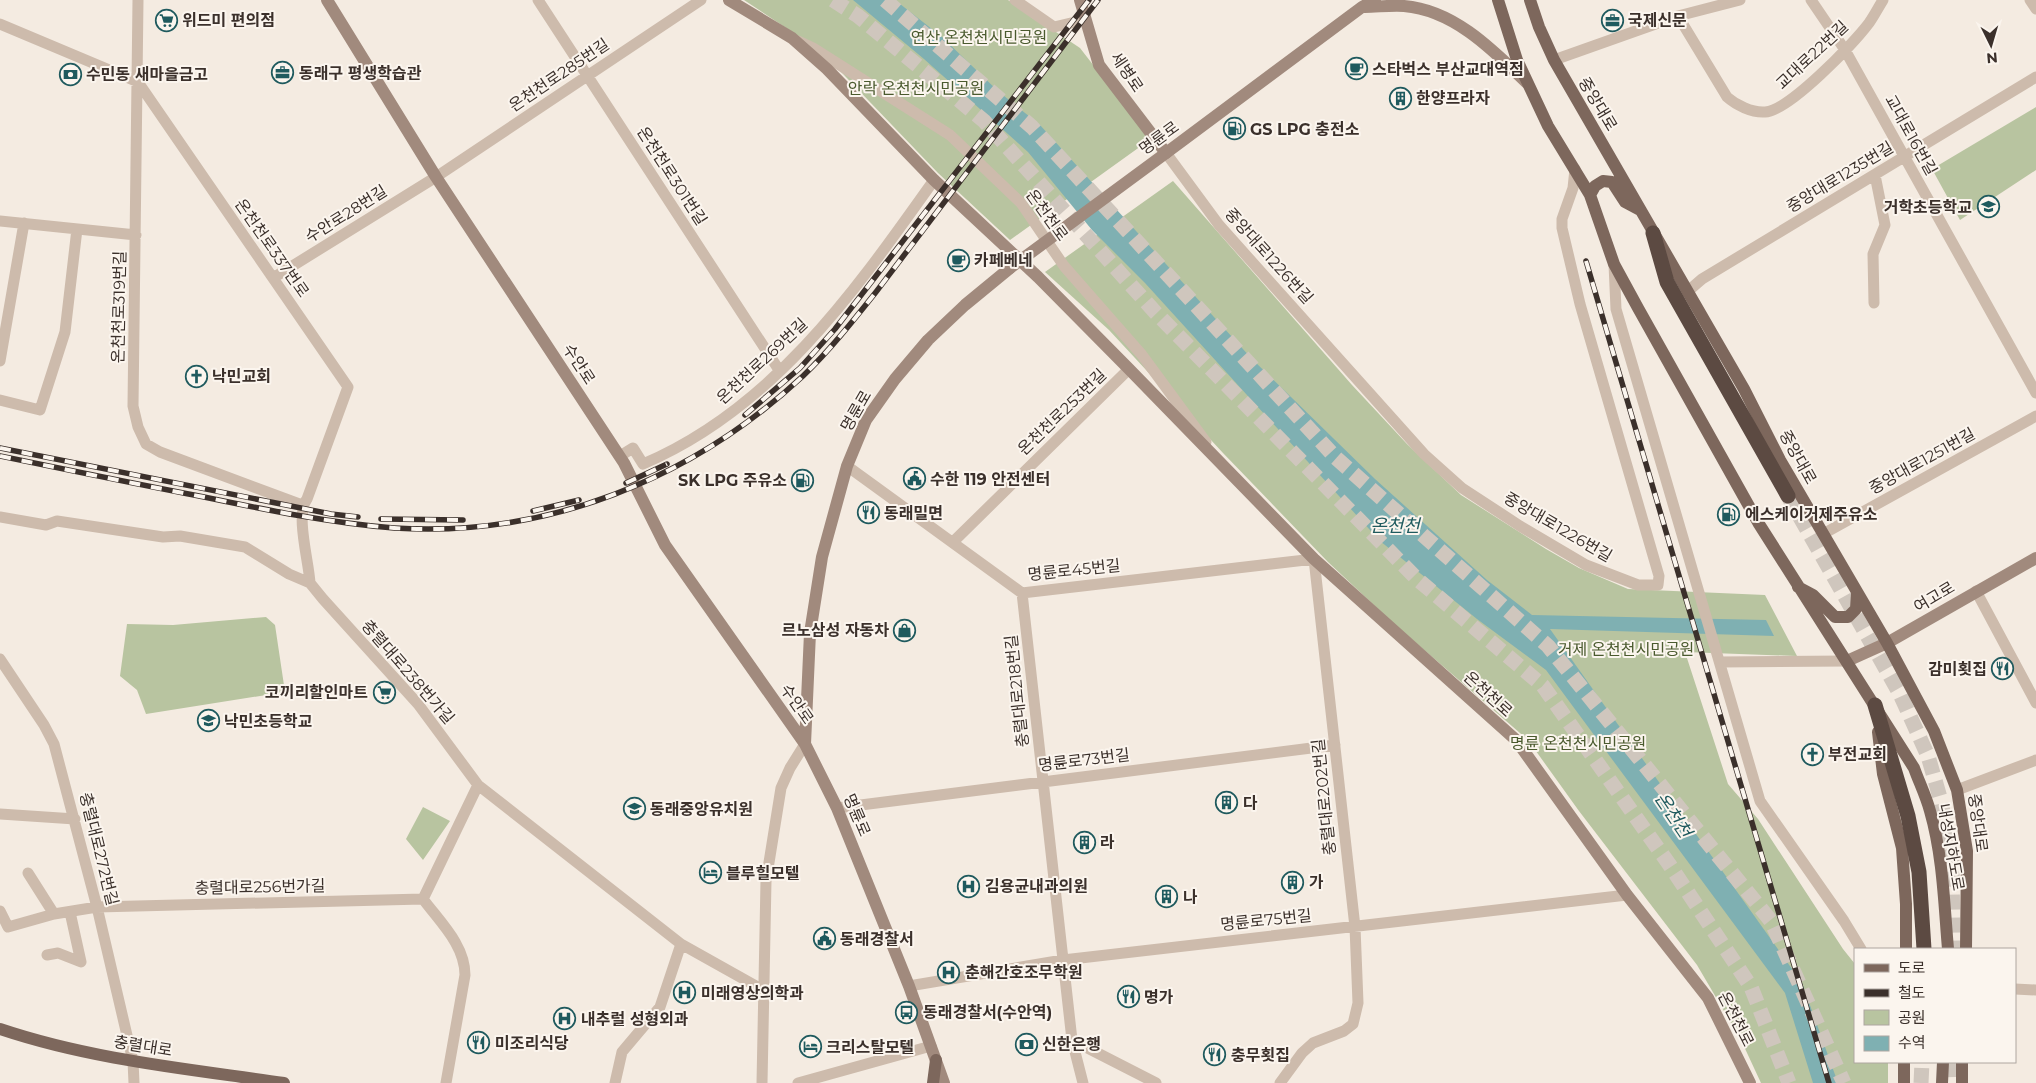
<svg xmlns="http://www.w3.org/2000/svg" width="2036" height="1083" viewBox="0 0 2036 1083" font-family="Montserrat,'Noto Sans KR',sans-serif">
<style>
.green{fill:#b8c4a0}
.water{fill:#7fb0b2}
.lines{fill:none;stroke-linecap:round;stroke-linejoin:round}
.highway-tunnel{stroke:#cfc6bd;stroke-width:15;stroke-dasharray:15 8;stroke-linecap:butt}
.street{stroke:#cdbbac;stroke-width:11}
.secondary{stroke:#a18a7d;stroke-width:12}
.primary{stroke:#7d675c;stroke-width:12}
.highway{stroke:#5c4a42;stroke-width:15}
.rail-casing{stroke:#3b302b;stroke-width:5.5}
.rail{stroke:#fbf5ee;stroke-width:4;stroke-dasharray:11;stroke-linecap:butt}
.secondary-bridge{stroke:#a18a7d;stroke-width:12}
.labels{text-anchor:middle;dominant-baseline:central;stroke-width:4;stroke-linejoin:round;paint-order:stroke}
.poi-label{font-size:16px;font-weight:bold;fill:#3b302b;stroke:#fbf5ee;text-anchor:start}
.park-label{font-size:16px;fill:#4a5a2e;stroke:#fbf5ee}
.street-label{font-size:16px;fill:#3b302b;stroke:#fbf5ee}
.water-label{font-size:18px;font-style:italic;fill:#1f5a5e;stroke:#fbf5ee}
</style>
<rect width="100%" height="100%" fill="#f4ebe1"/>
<!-- green -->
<path class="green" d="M744,0h264l72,48 69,89 -1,4 -138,99 -72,-67 -117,-122z
M2036,107v63l-76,50 -28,-51z
M1173,181l179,204 55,59 54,51 85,54 33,19 49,21 137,6 32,61 -112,-4 43,132 30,35 85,130 12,15v98h33v21h-127l-20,-43 -44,-75 -118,-154 -51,-71 -136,-118 -64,-60 -105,-109 -114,-123 -64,-58z
M266,617l9,8 10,67 -139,22 -9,-24 -17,-14 7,-52 46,1z
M423,807l27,14 -27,39 -17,-21z"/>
<!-- water -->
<path class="water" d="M853,0h42l47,37 57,55 41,33 212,234 123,120 112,101 45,35 234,5 8,16 -224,-7 252,354 36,100h-25l-28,-90 -239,-323 -69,-51 -97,-78 -235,-258 -53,-53 -64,-78 -104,-93z"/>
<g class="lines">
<!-- highway-tunnel -->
<path class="highway-tunnel" d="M833,0l25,16 126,105 171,191 261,266 127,108 126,178 82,123 38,96
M885,0l147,127 304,331 212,188 223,275 73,162
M1788,496l112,198 28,62 13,45 11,60 1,87
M1954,1062l1,21
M1921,1083l1,-21"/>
<!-- street -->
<path class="street" d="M138,0l-5,406 5,21 8,17 14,8 142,53
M538,0l241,370
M1015,0l39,27 21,-5 10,-7
M1811,0l34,50 191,343
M2030,0l6,9
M1678,16l49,81c9,8 25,16 38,15 24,-1 89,-69 104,-89 5,-7 9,-15 14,-23
M0,24l138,58 210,305 -41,112c-12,15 2,63 3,84
M798,41l15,7 137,87 71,68 43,63 78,89 64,87
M1554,60l124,-44 62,-16
M1166,153l53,72 205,229 38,34 58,38 66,39 52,20h20l1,-9 -79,-272 -18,-76v-9l11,-31 2,-19
M0,221l136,14
M1614,264l2,45 144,492 84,120 17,28
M273,278l163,-101 265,-177
M1687,292l15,-13 334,-202
M1874,303l-1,-49 12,-29 -10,-50
M0,361l24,-138
M0,400l40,10 25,-78 12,-103
M620,456l13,-8 10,16c130,-55 212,-173 291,-284
M847,466l175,127 292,-34 41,368 3,76 -5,21 -9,7 -31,12 -11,10 -22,30
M0,517l46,8 11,-4 106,16 17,-1 65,11 44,27 21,9 13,16 95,105 60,81 203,159 84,47
M1823,534l213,-118
M953,542l176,-173
M1976,591l60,112
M1022,593l50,447 11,43
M0,659l44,66 10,19 43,163 36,154 1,22
M1720,662l127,-1
M1957,790l79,-30
M837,808l498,-63
M0,814l75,5
M28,873l26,41
M0,911l8,16 46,-13 43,-7 326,-8
M47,955l11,-2 23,9 -11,-50
M909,986l154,-26 564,-65
M2015,989l21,1
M1072,1040l84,43
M446,1083l19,-108c0,-30 -25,-53 -42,-76l55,-114
M615,1083l7,-31 38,-45 21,-63
M762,1083l4,-202 15,-93 9,-20 15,-24
M798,1083l133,-37"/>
<!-- secondary -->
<path class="secondary" d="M327,0l109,177 188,286 41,82 140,199
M729,0l63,38 35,31 107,111 104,97 91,92 185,190 202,181 111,155 81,103 42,85
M1080,0l19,65 67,88 196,-146 13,-7
M1365,7c12,0 26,-2 39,-1 50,4 89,44 123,77
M1847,661l40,-18 149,-85
M944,1083l-35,-97 -72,-178 -32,-64 5,-111 12,-76 25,-91 19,-46 29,-41 33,-39 37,-35 45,-37"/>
<!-- primary -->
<path class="primary" d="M1498,0l19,60 31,66 42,69 24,69 24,44 121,216 155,244c5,14 12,28 16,43 13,45 14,92 18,138
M1530,0l9,27 15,33 190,329 36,71 107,183 47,88 23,59 10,61 -1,98
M1590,195l5,-9 8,-5 9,1 13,20 15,8
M1798,587l15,8 22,22h13l8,-8 1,-16
M1878,732l5,42 19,74 4,56v45
M0,1029c92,31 189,40 284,54
M1962,1062v21
M933,1083l3,-23
M1904,1083v-21
M1942,1083l1,-21"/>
<!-- highway -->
<path class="highway" d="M1653,233l14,49 121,214
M1875,705l33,111 11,56 5,77"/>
<defs>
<path id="rail" d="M1586,261l243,822
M745,415l55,-47 35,-39 254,-329
M0,448l331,66 27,3
M0,456c68,14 136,28 204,41 63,13 126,26 190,31 153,10 298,-49 409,-152 27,-26 50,-55 73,-84l222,-292
M626,483l41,-19
M533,511l46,-11
M381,519l82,1"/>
</defs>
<!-- rail casing -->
<use href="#rail" class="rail-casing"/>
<!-- rail -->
<use href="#rail" class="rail"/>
<!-- secondary-bridge -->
<path class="secondary-bridge" d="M1010,268l156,-115"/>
</g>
<!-- icons -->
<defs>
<symbol id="supermarket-ring" viewBox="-11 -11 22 22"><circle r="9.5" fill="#fbf5ee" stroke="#1f5a5e" stroke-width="1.5"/><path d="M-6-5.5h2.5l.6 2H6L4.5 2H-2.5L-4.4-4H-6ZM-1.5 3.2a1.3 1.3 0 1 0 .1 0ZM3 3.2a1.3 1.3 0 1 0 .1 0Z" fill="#1f5a5e"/></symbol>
<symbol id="office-ring" viewBox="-11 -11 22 22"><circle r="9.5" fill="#fbf5ee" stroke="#1f5a5e" stroke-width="1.5"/><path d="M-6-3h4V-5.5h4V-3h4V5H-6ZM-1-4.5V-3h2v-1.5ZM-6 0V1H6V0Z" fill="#1f5a5e"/></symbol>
<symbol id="cafe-ring" viewBox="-11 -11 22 22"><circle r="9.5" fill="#fbf5ee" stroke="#1f5a5e" stroke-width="1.5"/><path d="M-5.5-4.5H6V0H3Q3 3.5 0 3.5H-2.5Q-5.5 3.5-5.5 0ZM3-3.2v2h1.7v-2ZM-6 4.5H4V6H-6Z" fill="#1f5a5e"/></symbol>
<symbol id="bank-ring" viewBox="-11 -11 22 22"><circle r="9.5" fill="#fbf5ee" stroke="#1f5a5e" stroke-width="1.5"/><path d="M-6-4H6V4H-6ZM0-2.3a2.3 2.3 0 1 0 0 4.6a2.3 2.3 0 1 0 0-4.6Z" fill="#1f5a5e"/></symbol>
<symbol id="building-ring" viewBox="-11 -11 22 22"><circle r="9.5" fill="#fbf5ee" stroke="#1f5a5e" stroke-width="1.5"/><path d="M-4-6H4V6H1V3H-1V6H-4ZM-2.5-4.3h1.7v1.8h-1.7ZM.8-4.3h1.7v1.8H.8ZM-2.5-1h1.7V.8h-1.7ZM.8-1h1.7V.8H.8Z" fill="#1f5a5e"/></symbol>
<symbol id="fuel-ring" viewBox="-11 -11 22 22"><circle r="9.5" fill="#fbf5ee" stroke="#1f5a5e" stroke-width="1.5"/><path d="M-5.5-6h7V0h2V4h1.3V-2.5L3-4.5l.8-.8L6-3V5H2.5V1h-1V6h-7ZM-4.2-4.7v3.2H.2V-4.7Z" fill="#1f5a5e"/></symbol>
<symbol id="school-ring" viewBox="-11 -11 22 22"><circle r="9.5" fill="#fbf5ee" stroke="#1f5a5e" stroke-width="1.5"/><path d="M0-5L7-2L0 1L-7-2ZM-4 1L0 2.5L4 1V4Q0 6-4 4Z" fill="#1f5a5e"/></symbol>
<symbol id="church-ring" viewBox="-11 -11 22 22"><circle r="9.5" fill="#fbf5ee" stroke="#1f5a5e" stroke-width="1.5"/><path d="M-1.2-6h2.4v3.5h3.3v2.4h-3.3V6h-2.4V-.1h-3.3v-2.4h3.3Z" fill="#1f5a5e"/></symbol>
<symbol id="civic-ring" viewBox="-11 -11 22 22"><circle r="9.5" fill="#fbf5ee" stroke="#1f5a5e" stroke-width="1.5"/><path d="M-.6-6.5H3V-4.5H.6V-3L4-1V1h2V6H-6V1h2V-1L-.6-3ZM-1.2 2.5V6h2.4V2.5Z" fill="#1f5a5e"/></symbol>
<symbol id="restaurant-ring" viewBox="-11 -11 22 22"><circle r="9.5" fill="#fbf5ee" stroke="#1f5a5e" stroke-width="1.5"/><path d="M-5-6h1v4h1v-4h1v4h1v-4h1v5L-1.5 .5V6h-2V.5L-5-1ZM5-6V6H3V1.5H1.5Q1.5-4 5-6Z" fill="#1f5a5e"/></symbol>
<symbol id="shop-ring" viewBox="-11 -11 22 22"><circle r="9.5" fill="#fbf5ee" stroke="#1f5a5e" stroke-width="1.5"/><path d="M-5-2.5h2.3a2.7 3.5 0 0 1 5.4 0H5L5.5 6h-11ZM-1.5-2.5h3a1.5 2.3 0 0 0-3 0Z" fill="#1f5a5e"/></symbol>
<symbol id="hotel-ring" viewBox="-11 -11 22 22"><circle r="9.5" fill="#fbf5ee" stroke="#1f5a5e" stroke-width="1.5"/><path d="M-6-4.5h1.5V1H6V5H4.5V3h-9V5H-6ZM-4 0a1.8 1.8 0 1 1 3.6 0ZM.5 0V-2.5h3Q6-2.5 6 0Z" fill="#1f5a5e"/></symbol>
<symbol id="hospital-ring" viewBox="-11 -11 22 22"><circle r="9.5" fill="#fbf5ee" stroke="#1f5a5e" stroke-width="1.5"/><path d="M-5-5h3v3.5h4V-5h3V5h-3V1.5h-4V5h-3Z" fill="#1f5a5e"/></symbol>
<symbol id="bus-ring" viewBox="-11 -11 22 22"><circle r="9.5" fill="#fbf5ee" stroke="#1f5a5e" stroke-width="1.5"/><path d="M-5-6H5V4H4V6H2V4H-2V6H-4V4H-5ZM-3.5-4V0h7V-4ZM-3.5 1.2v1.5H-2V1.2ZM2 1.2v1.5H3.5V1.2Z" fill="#1f5a5e"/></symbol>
</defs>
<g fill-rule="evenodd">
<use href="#supermarket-ring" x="154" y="8" width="25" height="25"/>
<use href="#office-ring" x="1600" y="8" width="25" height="25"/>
<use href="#cafe-ring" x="1344" y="56" width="25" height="25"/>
<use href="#office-ring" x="270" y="60" width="25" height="25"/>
<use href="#bank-ring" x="58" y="62" width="25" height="25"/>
<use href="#building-ring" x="1388" y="86" width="25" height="25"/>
<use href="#fuel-ring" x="1222" y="116" width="25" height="25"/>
<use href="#school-ring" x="1976" y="194" width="25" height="25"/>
<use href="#cafe-ring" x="946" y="248" width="25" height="25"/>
<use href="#church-ring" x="184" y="364" width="25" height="25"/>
<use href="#civic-ring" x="902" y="466" width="25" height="25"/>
<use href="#fuel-ring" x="790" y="468" width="25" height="25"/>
<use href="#restaurant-ring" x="856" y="500" width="25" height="25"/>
<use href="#fuel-ring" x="1716" y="502" width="25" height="25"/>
<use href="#shop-ring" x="892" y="618" width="25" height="25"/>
<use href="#restaurant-ring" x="1990" y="656" width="25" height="25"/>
<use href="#supermarket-ring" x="372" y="680" width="25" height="25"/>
<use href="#school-ring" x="196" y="708" width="25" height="25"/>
<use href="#church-ring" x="1800" y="742" width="25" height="25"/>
<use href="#building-ring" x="1214" y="790" width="25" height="25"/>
<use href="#school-ring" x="622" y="796" width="25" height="25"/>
<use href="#building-ring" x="1072" y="830" width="25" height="25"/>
<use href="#hotel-ring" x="698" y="860" width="25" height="25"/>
<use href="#building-ring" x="1280" y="870" width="25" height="25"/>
<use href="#hospital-ring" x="956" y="874" width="25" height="25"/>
<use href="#building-ring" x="1154" y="884" width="25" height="25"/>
<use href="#civic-ring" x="812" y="926" width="25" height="25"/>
<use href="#hospital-ring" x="936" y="960" width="25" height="25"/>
<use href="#hospital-ring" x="672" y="980" width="25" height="25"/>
<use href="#restaurant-ring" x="1116" y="984" width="25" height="25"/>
<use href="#bus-ring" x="894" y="1000" width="25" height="25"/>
<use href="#hospital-ring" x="552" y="1006" width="25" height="25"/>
<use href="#restaurant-ring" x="466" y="1030" width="25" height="25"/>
<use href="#bank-ring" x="1014" y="1032" width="25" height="25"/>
<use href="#hotel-ring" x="798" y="1034" width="25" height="25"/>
<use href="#restaurant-ring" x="1202" y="1042" width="25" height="25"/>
</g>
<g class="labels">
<!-- poi labels -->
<g class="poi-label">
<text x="182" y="20">위드미 편의점</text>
<text x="1628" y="20">국제신문</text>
<text x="1372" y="69">스타벅스 부산교대역점</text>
<text x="299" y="73">동래구 평생학습관</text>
<text x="86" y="74">수민동 새마을금고</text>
<text x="1416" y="98">한양프라자</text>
<text x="1250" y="129">GS LPG 충전소</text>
<text x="1972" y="207" text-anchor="end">거학초등학교</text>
<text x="974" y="260">카페베네</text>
<text x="212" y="376">낙민교회</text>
<text x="930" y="479">수한 119 안전센터</text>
<text x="787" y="480" text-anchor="end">SK LPG 주유소</text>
<text x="884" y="513">동래밀면</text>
<text x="1745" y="514">에스케이거제주유소</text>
<text x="889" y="630" text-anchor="end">르노삼성 자동차</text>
<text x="1987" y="669" text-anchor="end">감미횟집</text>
<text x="368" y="692" text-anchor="end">코끼리할인마트</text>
<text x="224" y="721">낙민초등학교</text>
<text x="1828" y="754">부전교회</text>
<text x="1243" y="803">다</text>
<text x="650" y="809">동래중앙유치원</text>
<text x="1100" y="842">라</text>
<text x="726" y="873">블루힐모텔</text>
<text x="1309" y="882">가</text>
<text x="985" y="886">김용균내과의원</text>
<text x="1183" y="897">나</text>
<text x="840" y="939">동래경찰서</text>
<text x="965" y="972">춘해간호조무학원</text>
<text x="701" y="993">미래영상의학과</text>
<text x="1144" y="997">명가</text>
<text x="923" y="1012">동래경찰서(수안역)</text>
<text x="581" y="1019">내추럴 성형외과</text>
<text x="495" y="1043">미조리식당</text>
<text x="1042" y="1044">신한은행</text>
<text x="826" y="1047">크리스탈모텔</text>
<text x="1231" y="1055">충무횟집</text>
</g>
<!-- park labels -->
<g class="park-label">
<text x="979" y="37">연산 온천천시민공원</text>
<text x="916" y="88">안락 온천천시민공원</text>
<text x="1626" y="649">거제 온천천시민공원</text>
<text x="1578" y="743">명륜 온천천시민공원</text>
</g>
<!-- street labels -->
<g class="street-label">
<text transform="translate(1812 55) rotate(-43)">교대로22번길</text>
<text transform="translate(1127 72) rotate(56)">세병로</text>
<text transform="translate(559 75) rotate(-34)">온천천로285번길</text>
<text transform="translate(1598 104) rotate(59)">중앙대로</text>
<text transform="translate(1911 135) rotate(61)">교대로16번길</text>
<text transform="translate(1159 138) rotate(-36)">명륜로</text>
<text transform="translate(672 176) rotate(57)">온천천로301번길</text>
<text transform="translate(1840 177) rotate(-31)">중앙대로1235번길</text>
<text transform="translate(346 214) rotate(-32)">수안로28번길</text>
<text transform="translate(1047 215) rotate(54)">온천천로</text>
<text transform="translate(272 248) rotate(55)">온천천로337번로</text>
<text transform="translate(1269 256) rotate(48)">중앙대로1226번길</text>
<text transform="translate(119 307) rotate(-89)">온천천로319번길</text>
<text transform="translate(762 361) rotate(-43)">온천천로269번길</text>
<text transform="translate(579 364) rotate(57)">수안로</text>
<text transform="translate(856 411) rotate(-60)">명륜로</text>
<text transform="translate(1062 412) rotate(-44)">온천천로253번길</text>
<text transform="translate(1798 457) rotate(61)">중앙대로</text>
<text transform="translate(1922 461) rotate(-29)">중앙대로1251번길</text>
<text transform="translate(1558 527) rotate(30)">중앙대로1226번길</text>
<text transform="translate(1074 570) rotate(-6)">명륜로45번길</text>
<text transform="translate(1934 597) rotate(-31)">여고로</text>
<text transform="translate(408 672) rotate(49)">충렬대로238번가길</text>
<text transform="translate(1017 691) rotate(-96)">충렬대로218번길</text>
<text transform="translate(1488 694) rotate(42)">온천천로</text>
<text transform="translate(797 704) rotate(55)">수안로</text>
<text transform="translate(1084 760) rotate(-7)">명륜로73번길</text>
<text transform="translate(1324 797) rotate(-96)">충렬대로202번길</text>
<text transform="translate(857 815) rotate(67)">명륜로</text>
<text transform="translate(1978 823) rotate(82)">중앙대로</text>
<text transform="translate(1951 847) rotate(80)">내성지하도로</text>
<text transform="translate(99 849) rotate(76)">충렬대로272번길</text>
<text transform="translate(260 887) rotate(-1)">충렬대로256번가길</text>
<text transform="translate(1266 920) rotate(-6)">명륜로75번길</text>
<text transform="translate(1736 1019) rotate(63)">온천천로</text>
<text transform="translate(143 1046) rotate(9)">충렬대로</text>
</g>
<!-- water labels -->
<g class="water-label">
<text x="1395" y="526">온천천</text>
<text transform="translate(1673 815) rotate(56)">온천천</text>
</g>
</g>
<!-- legend -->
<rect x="1854" y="948" width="162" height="115" fill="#fbf5ee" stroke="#aea6a0"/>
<rect x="1864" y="964" width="25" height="8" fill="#7d675c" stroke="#aea6a0"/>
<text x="1898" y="973" font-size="15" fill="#3b302b">도로</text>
<rect x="1864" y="989" width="25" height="8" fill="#3b302b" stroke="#aea6a0"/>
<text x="1898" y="998" font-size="15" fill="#3b302b">철도</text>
<rect x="1864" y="1010" width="25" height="15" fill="#b8c4a0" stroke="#aea6a0"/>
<text x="1898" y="1023" font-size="15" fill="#3b302b">공원</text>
<rect x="1864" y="1036" width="25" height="15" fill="#7fb0b2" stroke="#aea6a0"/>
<text x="1898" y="1048" font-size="15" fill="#3b302b">수역</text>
<!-- north arrow -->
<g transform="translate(1991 45) rotate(175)" stroke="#fbf5ee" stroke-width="4" paint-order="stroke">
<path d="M0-4L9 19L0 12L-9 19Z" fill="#3b302b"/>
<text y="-8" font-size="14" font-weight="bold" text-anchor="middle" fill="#3b302b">N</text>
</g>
</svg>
